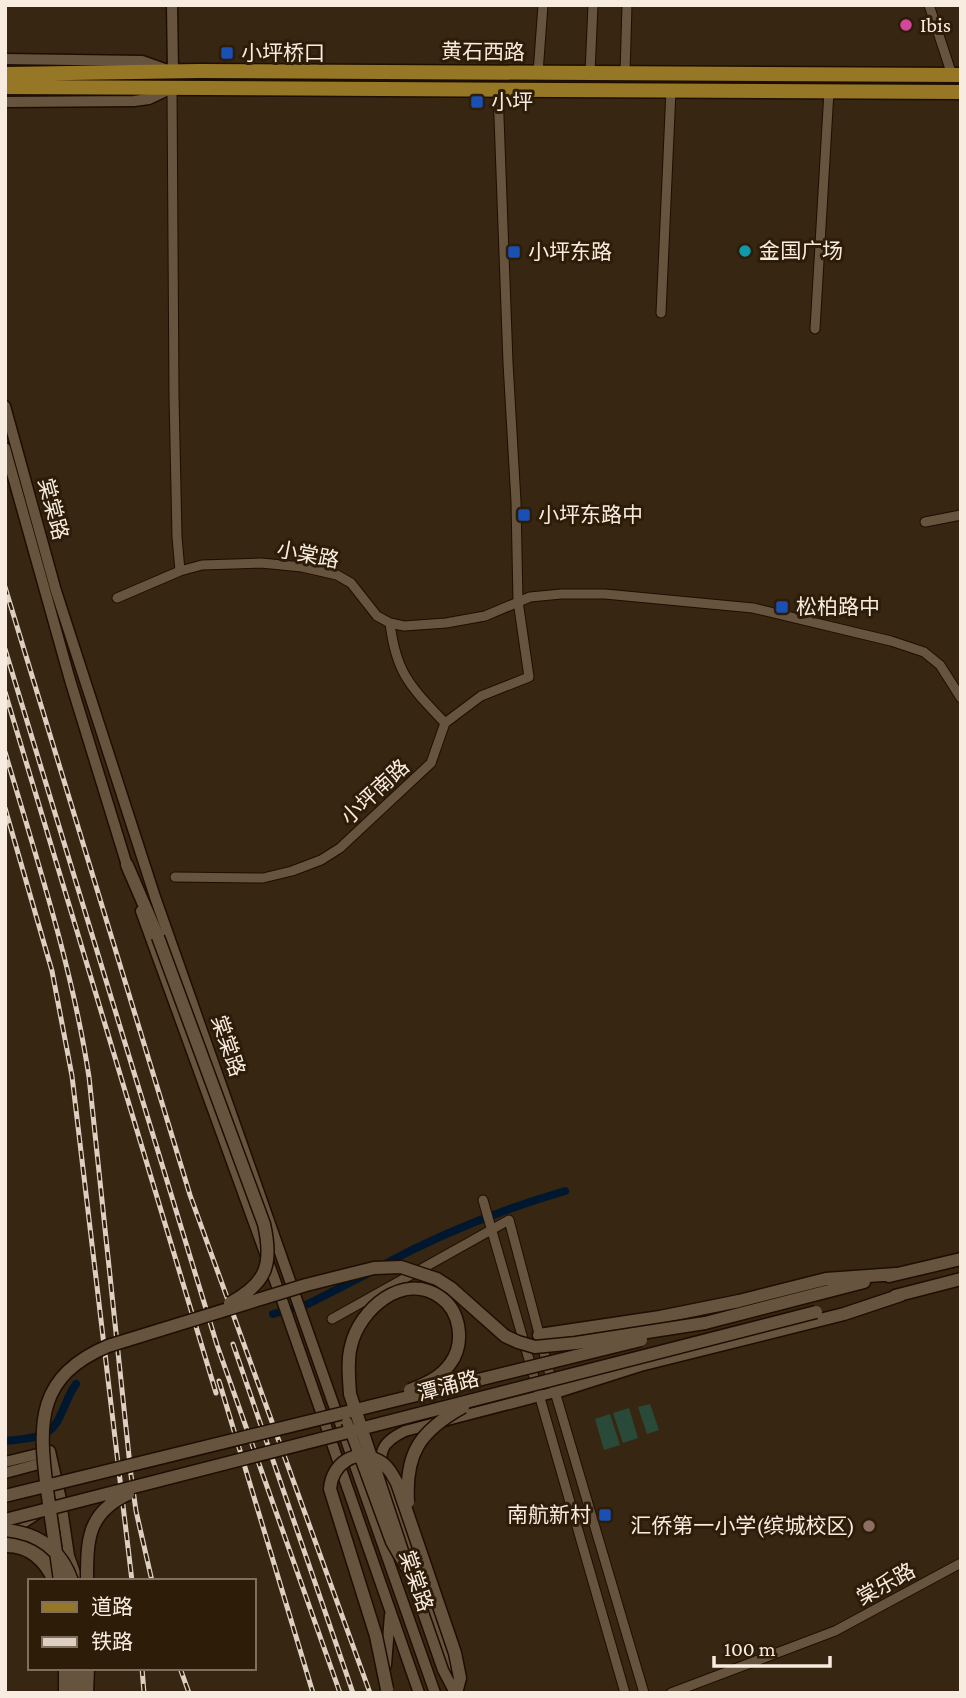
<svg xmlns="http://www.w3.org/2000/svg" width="966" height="1698" viewBox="0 0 966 1698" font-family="'Crimson Pro','Noto Sans SC',serif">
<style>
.green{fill:#294a39}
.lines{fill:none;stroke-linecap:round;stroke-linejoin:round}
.canal{stroke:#00182f;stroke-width:8}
.minor-casing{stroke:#1e0e00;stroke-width:11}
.tertiary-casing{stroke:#1e0e00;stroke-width:13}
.secondary-casing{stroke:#1e0e00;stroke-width:15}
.primary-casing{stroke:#1e0e00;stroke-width:17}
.minor{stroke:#67543e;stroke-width:9}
.tertiary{stroke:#67543e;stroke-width:10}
.secondary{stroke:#67543e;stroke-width:12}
.primary{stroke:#967726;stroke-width:14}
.rail-casing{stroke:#ddd0c3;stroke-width:5}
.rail{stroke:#2d1c07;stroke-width:2.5;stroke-dasharray:8;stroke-linecap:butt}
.tertiary-bridge-casing{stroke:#1e0e00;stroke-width:13;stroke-linecap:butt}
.secondary-bridge-casing{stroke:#1e0e00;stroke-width:15;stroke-linecap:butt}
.tertiary-bridge{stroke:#67543e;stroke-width:10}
.secondary-bridge{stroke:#67543e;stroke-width:12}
.hotel-dot{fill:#d1479c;stroke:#2d1c07;stroke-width:2.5}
.transit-dot{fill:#1a4fb4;stroke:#2d1c07;stroke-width:2.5}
.culture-dot{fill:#0f9aa8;stroke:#2d1c07;stroke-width:2.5}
.education-dot{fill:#8d6e63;stroke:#2d1c07;stroke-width:2.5}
.labels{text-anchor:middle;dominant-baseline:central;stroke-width:6;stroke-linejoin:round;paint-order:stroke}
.poi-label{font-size:21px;fill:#f8ece0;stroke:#2d1c07;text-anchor:start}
.street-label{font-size:21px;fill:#f8ece0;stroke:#2d1c07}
</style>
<rect width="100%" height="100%" fill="#372611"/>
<!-- green -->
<path class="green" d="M650,1404l9,26 -12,4 -9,-27z
M629,1408l9,30 -15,5 -10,-30z
M610,1414l10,31 -16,5 -9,-31z"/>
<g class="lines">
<!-- canal -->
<path class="canal" d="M381,1266c59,-32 119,-56 184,-75
M273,1314l35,-10 59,-30
M5,1441c25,-3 46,-1 56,-27 5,-10 8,-21 15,-30"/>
<defs>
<path id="minor" d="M929,5l23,70
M538,73l5,-68
M590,73l3,-68
M625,73l2,-68
M172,88l2,308 3,141 3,34
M661,313l10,-223
M815,329l14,-238
M925,522l36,-7
M117,598l63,-27 22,-6 59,-2 41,4 35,8 14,8 26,33 13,7 14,3 42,-3 39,-7 45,-19 31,-3h44l148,14 138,33 33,11 16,13 21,33
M390,623c6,51 21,64 55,100
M175,877l88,1 29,-7 29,-11 19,-12 91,-85 14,-40 36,-27 48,-19 -11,-76 -2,-99 -8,-139 -10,-273
M483,1200l142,493
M332,1319l177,-99 41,155 94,318
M671,1693l164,-62 126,-68"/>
<path id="tertiary" d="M5,59l137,2 31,11 -1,-67
M5,102l129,-1 15,-2 19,-9
M5,406l51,185 99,306 280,796
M5,448l65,232 59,192
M141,911l141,389 137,393
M5,1462l45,-11 10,44 9,61 9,25
M5,1473l45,-12
M385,1481c-7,-27 -6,-38 20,-50l150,-39
M387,1486l63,188 1,9
M8,1533l33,-22
M8,1535l23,9 30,25
M386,1665l4,-50"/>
<path id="secondary" d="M127,865l31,72
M889,1276l72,-17
M895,1296l66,-17
M705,1323l159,-41
M539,1335l121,-18 79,-16 87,-22 70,-5
M555,1392l85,-27 204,-51 57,-19
M5,1546c23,-1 40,14 49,35
M65,1668v25
M76,1693v-25
M87,1693l1,-25"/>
<path id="primary" d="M5,74l194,-3 762,4
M5,87l956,5"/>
</defs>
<!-- minor casing -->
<use href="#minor" class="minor-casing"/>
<!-- tertiary casing -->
<use href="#tertiary" class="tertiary-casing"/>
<!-- secondary casing -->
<use href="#secondary" class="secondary-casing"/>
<!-- primary casing -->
<use href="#primary" class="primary-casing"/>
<!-- minor -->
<use href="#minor" class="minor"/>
<!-- tertiary -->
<use href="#tertiary" class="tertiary"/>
<!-- secondary -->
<use href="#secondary" class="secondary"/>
<!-- primary -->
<use href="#primary" class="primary"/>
<defs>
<path id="rail" d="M5,587l185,608 180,498
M5,649l212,696 123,348
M5,692l211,701
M5,752c32,108 67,214 84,325l42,398 5,36 16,70
M5,808l47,163 20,105 60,505
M233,1344l120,349
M219,1381l94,312
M142,1668l2,25
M180,1668l9,25"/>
</defs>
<!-- rail casing -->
<use href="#rail" class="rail-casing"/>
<!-- rail -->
<use href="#rail" class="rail"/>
<defs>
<path id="tertiary-bridge" d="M347,1422l44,120 19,33 33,95 12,23"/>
<path id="secondary-bridge" d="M158,937l106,287c9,40 3,59 -34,79
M410,1390c15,-6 30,-12 40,-26 15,-20 11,-53 -10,-67 -37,-26 -81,13 -89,49 -4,15 -2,32 -1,48l60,181
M5,1496l636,-156
M408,1502c-3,-49 12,-71 55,-95
M5,1520l811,-208
M5,1530c33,3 56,19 67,51
M60,1581c-4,-31 -9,-61 -13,-92 -9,-67 -10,-113 61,-143l198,-61 68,-17 27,-1 36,12 14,9 54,48 13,6 17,5 41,-4 129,-20
M87,1581c0,-41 0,-68 41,-87
M387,1689l-11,-53 -46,-147c2,-25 25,-42 49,-28 9,5 13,13 18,22l58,170 5,25 -4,15"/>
</defs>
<!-- tertiary-bridge casing -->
<use href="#tertiary-bridge" class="tertiary-bridge-casing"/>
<!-- secondary-bridge casing -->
<use href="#secondary-bridge" class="secondary-bridge-casing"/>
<!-- tertiary-bridge -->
<use href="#tertiary-bridge" class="tertiary-bridge"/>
<!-- secondary-bridge -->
<use href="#secondary-bridge" class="secondary-bridge"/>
</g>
<!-- markers -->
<circle class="hotel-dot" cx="906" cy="25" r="7"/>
<g class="transit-dot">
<rect x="220" y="46" width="14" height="14" rx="3.5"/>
<rect x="470" y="95" width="14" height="14" rx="3.5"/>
<rect x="507" y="245" width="14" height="14" rx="3.5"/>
<rect x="517" y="508" width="14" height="14" rx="3.5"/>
<rect x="775" y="600" width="14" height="14" rx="3.5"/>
<rect x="598" y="1508" width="14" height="14" rx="3.5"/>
</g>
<circle class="culture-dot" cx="745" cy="251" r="7"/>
<circle class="education-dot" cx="869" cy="1526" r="7"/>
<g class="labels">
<!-- poi labels -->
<g class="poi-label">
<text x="920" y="25">Ibis</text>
<text x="241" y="53">小坪桥口</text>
<text x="491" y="102">小坪</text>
<text x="759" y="251">金国广场</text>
<text x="528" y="252">小坪东路</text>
<text x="538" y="515">小坪东路中</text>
<text x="796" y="607">松柏路中</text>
<text x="591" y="1515" text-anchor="end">南航新村</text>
<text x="855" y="1526" text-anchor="end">汇侨第一小学(缤城校区)</text>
</g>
<!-- street labels -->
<g class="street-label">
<text transform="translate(483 52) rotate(1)">黄石西路</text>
<text transform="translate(53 509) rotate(75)">棠棠路</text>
<text transform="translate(308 555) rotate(11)">小棠路</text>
<text transform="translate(375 792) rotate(-43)">小坪南路</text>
<text transform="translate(228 1046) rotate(71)">棠棠路</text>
<text transform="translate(448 1386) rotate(-15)">潭涌路</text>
<text transform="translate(416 1581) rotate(71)">棠棠路</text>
<text transform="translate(886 1584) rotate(-29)">棠乐路</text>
</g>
</g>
<!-- border -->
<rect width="966" height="1698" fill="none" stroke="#f8ece0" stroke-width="14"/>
<!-- legend -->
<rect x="28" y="1579" width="228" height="91" fill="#2d1c07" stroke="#7e6f5e" stroke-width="2"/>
<rect x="42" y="1602" width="35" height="10" fill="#967726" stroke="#7e6f5e" stroke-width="2"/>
<text x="91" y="1614" font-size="21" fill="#f8ece0">道路</text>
<rect x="42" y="1637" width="35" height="10" fill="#ddd0c3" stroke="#7e6f5e" stroke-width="2"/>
<text x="91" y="1649" font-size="21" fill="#f8ece0">铁路</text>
<!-- scale -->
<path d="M714 1656v10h116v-10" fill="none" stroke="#f8ece0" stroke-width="3.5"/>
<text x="724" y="1656" font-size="21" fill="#f8ece0" stroke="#2d1c07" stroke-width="5" paint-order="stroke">100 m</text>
</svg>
